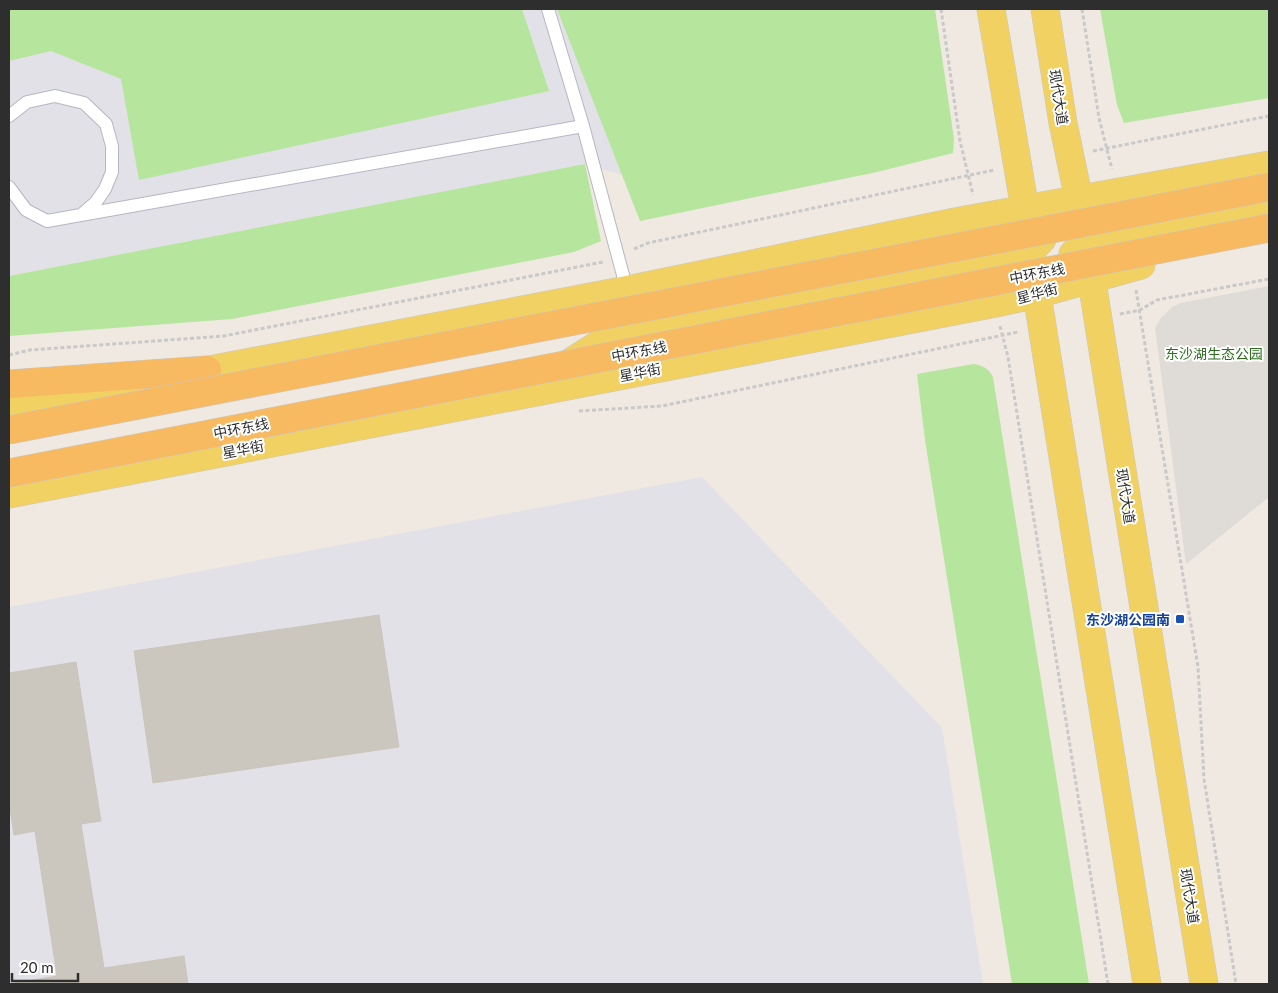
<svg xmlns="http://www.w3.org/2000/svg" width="1278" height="993" viewBox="0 0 1278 993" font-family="Lato,'Noto Sans SC',sans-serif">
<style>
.industrial{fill:#e3e1e8}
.green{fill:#b6e59e}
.plaza{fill:#dfdcd8}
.building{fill:#cbc7bf;stroke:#cbc5ba}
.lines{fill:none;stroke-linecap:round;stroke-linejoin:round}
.service-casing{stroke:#b4b7c1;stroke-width:14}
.primary-casing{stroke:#c9c9c9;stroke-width:29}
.trunk-casing{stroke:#c9c9c9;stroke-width:29}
.path{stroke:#c9c9c9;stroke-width:3;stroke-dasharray:4 2.5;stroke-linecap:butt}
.service{stroke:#fff;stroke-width:12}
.primary{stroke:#f2d163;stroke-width:28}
.trunk{stroke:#f8ba60;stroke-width:28}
.trunk-bridge-casing{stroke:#c9c9c9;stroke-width:29;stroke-linecap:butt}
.trunk-bridge{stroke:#f8ba60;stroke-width:28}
.transit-dot{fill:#1a4fb4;stroke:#fff;stroke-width:2}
.labels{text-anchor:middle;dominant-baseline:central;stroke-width:4;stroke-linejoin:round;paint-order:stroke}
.street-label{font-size:14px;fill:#2e2e2e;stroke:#fff}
.park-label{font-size:14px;fill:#2c6e1b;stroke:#fff}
.transit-label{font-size:14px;font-weight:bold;fill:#164399;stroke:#fff;text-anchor:end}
</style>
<rect width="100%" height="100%" fill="#efe9e1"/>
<!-- industrial -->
<path class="industrial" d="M9,9h816l-203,166 -37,-11 -576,112z
M702,477l240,251 41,256h-974v-377z"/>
<!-- green -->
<path class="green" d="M9,9h513l27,82 -410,89 -18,-101 -70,-28 -42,10z
M557,9h378l19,130 -1,14 -76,19 -237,49z
M1100,9h169v89l-145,25 -7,-18z
M585,164l16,77 -27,11 -342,67 -223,17v-60z
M974,364c10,2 15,5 19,13l96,607h-77l-87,-544 -8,-66z"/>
<!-- plaza -->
<path class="plaza" d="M1269,286v211l-83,67 -31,-236 6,-10 11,-11 9,-4z"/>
<!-- building -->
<path class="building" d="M379,615l20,132 -246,36 -19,-132z
M76,662l25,159 -20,3 23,144 80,-12 4,28h-179l48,-8 -22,-145 -21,4 -5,-34v-128z"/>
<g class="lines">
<defs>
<path id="service" d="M548,9l35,117 44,164
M9,116l18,-14 28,-6 29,7 22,21 6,22v26l-7,17 -9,13 -15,13
M9,187l17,23 21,11 536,-95"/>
<path id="primary" d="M991,9l34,200 12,85 110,690
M1045,9l18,114 16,77 125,784
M1073,254l13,-13 132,-29 51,-10
M568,364l50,-32 279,-52 54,-11 80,-18 11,-12
M183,375l444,-85 333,-69 309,-56
M9,408l120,-23
M9,494l987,-191 41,-9 104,-29"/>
<path id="trunk" d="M9,384l198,-14"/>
</defs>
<!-- service casing -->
<use href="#service" class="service-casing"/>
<!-- primary casing -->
<use href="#primary" class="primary-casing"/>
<!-- trunk casing -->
<use href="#trunk" class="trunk-casing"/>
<!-- path -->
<path class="path" d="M941,9l19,132 13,54
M1082,9l17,109 13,51
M1093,151l176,-35
M634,249l14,-6 346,-73
M1136,290l62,377 6,112 32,205
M1120,314l20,-4 17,-10 112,-21
M1000,326l8,31 100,627
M9,355l21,-5 194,-14 379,-74
M579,411l83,-5 356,-74"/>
<!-- service -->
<use href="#service" class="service"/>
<!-- primary -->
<use href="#primary" class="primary"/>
<!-- trunk -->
<use href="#trunk" class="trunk"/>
<defs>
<path id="trunk-bridge" d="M9,430l1260,-243
M9,473l1260,-245"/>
</defs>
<!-- trunk-bridge casing -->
<use href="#trunk-bridge" class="trunk-bridge-casing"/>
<!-- trunk-bridge -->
<use href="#trunk-bridge" class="trunk-bridge"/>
</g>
<!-- markers -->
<rect class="transit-dot" x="1175" y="614" width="10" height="10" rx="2.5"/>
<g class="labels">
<!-- street labels -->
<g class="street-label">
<text transform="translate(1059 97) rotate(81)">现代大道</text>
<text transform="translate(1037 273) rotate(-11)">中环东线</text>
<text transform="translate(1037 293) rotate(-15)">星华街</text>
<text transform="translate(639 351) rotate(-11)">中环东线</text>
<text transform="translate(640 372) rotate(-11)">星华街</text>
<text transform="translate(241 428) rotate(-11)">中环东线</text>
<text transform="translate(243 449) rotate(-11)">星华街</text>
<text transform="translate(1126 496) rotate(81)">现代大道</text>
<text transform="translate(1190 896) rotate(81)">现代大道</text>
</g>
<!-- park labels -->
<g class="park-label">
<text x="1214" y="353">东沙湖生态公园</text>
</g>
<!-- transit labels -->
<g class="transit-label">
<text x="1170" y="619">东沙湖公园南</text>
</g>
</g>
<!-- border -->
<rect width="1278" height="993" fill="none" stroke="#2e2e2e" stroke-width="20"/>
<!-- scale -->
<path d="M12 973v8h66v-8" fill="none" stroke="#2e2e2e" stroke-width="2.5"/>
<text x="20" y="973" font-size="15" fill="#2e2e2e" stroke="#ffffff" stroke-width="4" paint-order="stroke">20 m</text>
</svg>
